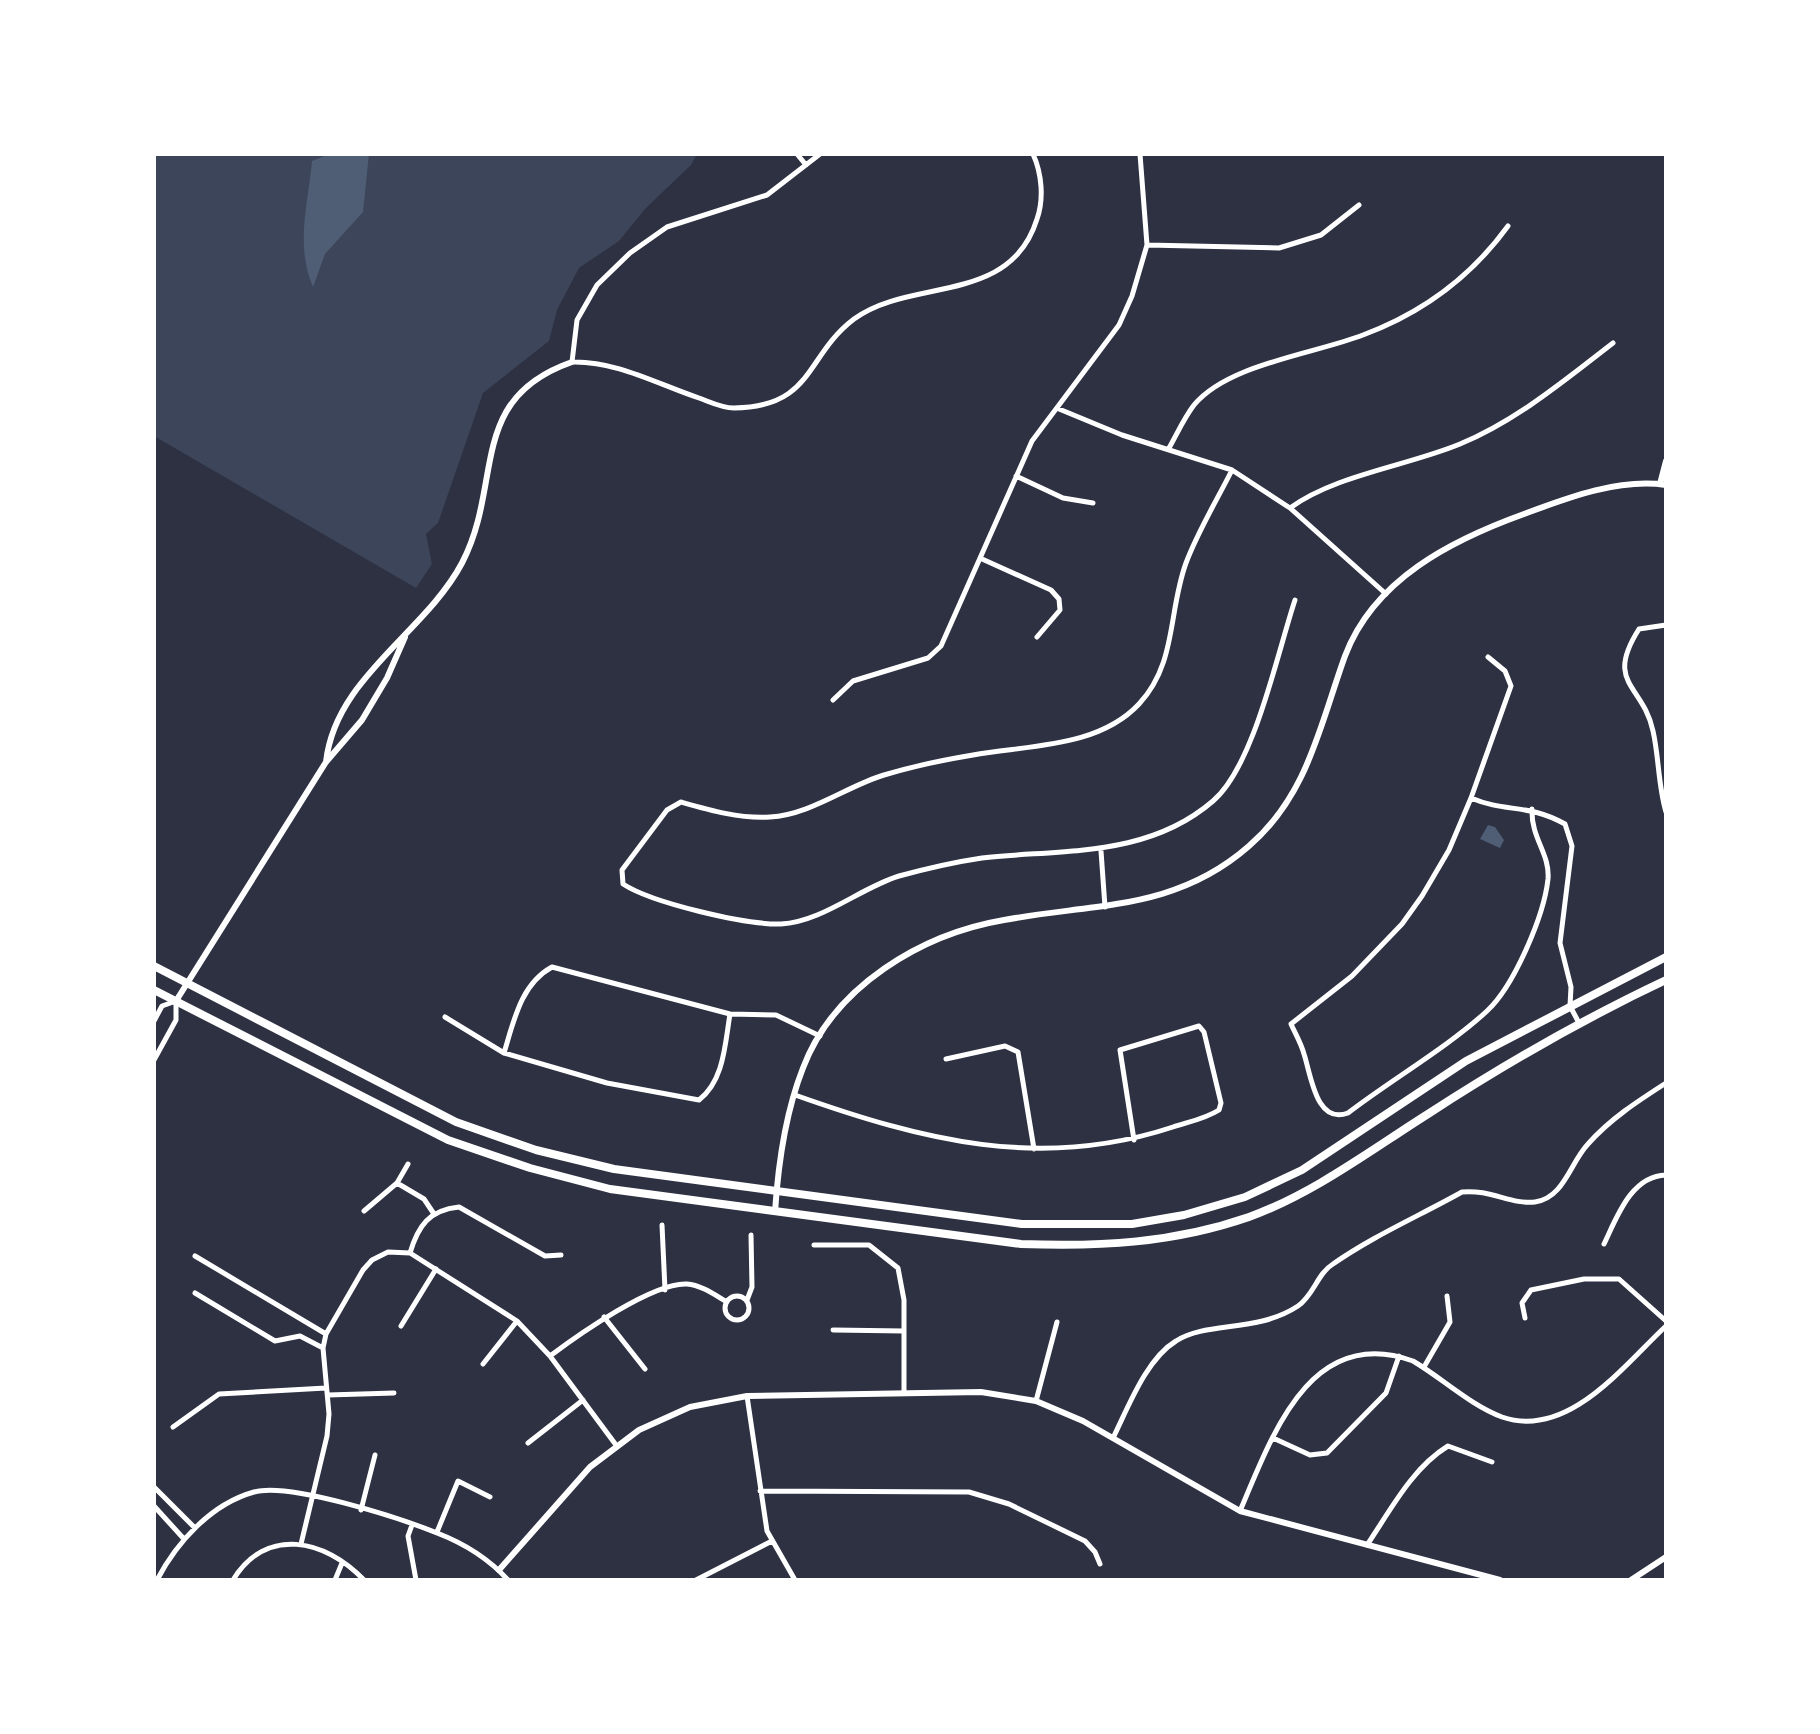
<svg xmlns="http://www.w3.org/2000/svg" width="1820" height="1734" viewBox="0 0 1820 1734" font-family="'DejaVu Sans',sans-serif">
<style>
.green{fill:#3c4559}
.water{fill:#4f5d75}
.lines{fill:none;stroke-linecap:round;stroke-linejoin:round}
.minor{stroke:#fff;stroke-width:5}
.tertiary{stroke:#fff;stroke-width:6}
.primary{stroke:#fff;stroke-width:8}
</style>
<rect width="100%" height="100%" fill="#2d3142"/>
<!-- green -->
<path class="green" d="M154,154h543l-6,11 -45,43 -27,33 -40,27 -22,42 -8,31 -66,52 -45,130 -12,11 6,30 -16,24 -262,-152z"/>
<!-- water -->
<path class="water" d="M369,154l-6,58 -38,42 -12,33c-18,-42 -5,-82 -1,-126l15,-6z
M1488,825l7,2 9,13 -4,8 -20,-9z"/>
<g class="lines">
<!-- minor -->
<path class="minor" d="M797,154l9,11
M820,154l-53,41 -100,32 -37,26 -33,32 -20,35 -5,42c45,-1 85,22 127,36 11,4 23,10 35,10 80,-1 71,-52 120,-89 57,-42 156,-13 183,-100 7,-20 5,-45 -4,-65
M1147,245l132,3 42,-13 38,-30
M1059,409l63,26 110,35 58,38 96,86
M1169,448c8,-14 15,-30 25,-43 34,-41 120,-51 169,-70 59,-22 108,-58 145,-109
M1232,470c-15,30 -34,61 -46,93 -18,49 -9,100 -47,141 -41,44 -111,41 -166,51 -30,5 -59,11 -89,20 -37,11 -74,40 -114,42 -30,2 -61,-7 -89,-15l-14,8 -45,60 1,14c29,19 123,41 158,40 41,-2 79,-36 118,-48 26,-7 56,-14 83,-18 80,-9 165,0 231,-57 41,-35 64,-147 82,-201
M1016,476l47,22 30,5
M1290,508c45,-33 117,-42 170,-64 56,-23 105,-64 153,-101
M982,559l69,31 8,9 1,11 -23,27
M1666,625l-27,4c-35,55 4,55 14,102 6,26 5,54 13,81
M1488,657l17,14 6,15 -40,112 -22,52 -27,46 -20,28 -50,52 -61,48c4,9 10,19 13,30 7,21 12,71 44,59 43,-33 100,-66 139,-102 27,-25 57,-95 61,-132 2,-26 -17,-40 -16,-70
M833,700l20,-19 75,-23 13,-12 91,-205 87,-116 13,-29 15,-51 -7,-91
M1471,798c35,15 56,5 94,26l7,22 -12,97 11,44 -1,19 9,17
M1101,851l4,56
M445,1017l59,36 103,30 92,17c25,-19 26,-56 31,-86
M154,1021l8,-15 14,-5v19l-22,40
M504,1053c10,-33 17,-69 48,-86l178,47 46,1 44,21
M946,1059l59,-13 13,6 16,97
M795,1095c127,45 245,76 378,32 15,-5 32,-8 46,-17l2,-7 -17,-71 -5,-6 -79,24 14,90
M397,1183l27,16 10,15
M364,1211l33,-28 11,-19
M662,1225l3,65
M1604,1244c13,-27 27,-68 62,-69
M814,1245h55l29,23 6,32v93
M410,1253c8,-27 19,-43 49,-46l86,49 16,-1
M195,1256l131,78
M195,1293l80,48 25,-5 23,12
M725 1308a12 12 0 1 1 24 0a12 12 0 1 1-24 0Z
M747,1300l5,-13 -1,-52
M604,1317l41,52
M1525,1318l-3,-15 9,-13 53,-11h35l47,42
M401,1326l35,-57
M833,1330l71,1
M550,1356c28,-21 103,-74 137,-72 14,1 28,11 40,18
M483,1364l34,-43
M1424,1367l26,-45 -3,-26
M328,1395l66,-2
M747,1396l20,135 28,49
M1036,1401l21,-79
M173,1427l46,-33 107,-6
M1113,1438c15,-30 33,-79 63,-97 31,-20 81,-8 122,-35 16,-11 19,-32 35,-42 40,-28 86,-48 129,-72 28,-3 50,13 73,10 29,-4 35,-39 53,-58 22,-25 50,-43 78,-61
M1273,1438l37,17 17,-2 59,-60 13,-37
M528,1443l55,-43
M154,1487l41,41
M760,1491l209,1 40,12 76,37 10,11 5,12
M154,1506l30,33
M361,1510l14,-55
M1240,1511c32,-75 70,-187 173,-150 29,17 57,44 89,56 66,23 122,-52 164,-91
M412,1525l-4,11 8,44
M437,1532l21,-51 32,16
M301,1544l26,-108 2,-22 -6,-66 3,-14 37,-64 9,-10 16,-8 22,1 107,68 33,35 66,89
M1367,1545c23,-34 45,-77 81,-99l44,16
M157,1580c20,-38 54,-76 97,-88 35,-10 146,26 183,41 26,10 52,26 71,47
M233,1580c33,-54 92,-41 131,0
M335,1580l7,-17
M696,1580l76,-39"/>
<!-- tertiary -->
<path class="tertiary" d="M1660,484l6,-23
M326,762c9,-84 99,-129 136,-199 42,-80 4,-164 110,-201
M176,1001l150,-239 36,-42 25,-42 18,-41
M775,1212c3,-46 11,-101 28,-144 31,-82 119,-134 201,-148 91,-17 171,-9 245,-74 59,-51 71,-121 96,-190 29,-77 107,-116 179,-142 43,-16 95,-36 142,-29
M499,1570l91,-103 49,-37 51,-23 57,-11 234,-4 55,9 47,20 157,90 260,69
M1631,1580l35,-23"/>
<!-- primary -->
<path class="primary" d="M154,966l302,156 80,28 78,19 408,55h110l52,-9 61,-18 57,-27 164,-109 200,-104
M154,990l294,150 82,28 80,21 411,55c79,3 153,-1 228,-27 64,-23 122,-67 179,-103 77,-50 155,-95 238,-134"/>
</g>
<!-- border -->
<rect width="1820" height="1734" fill="none" stroke="#ffffff" stroke-width="312"/>
</svg>
